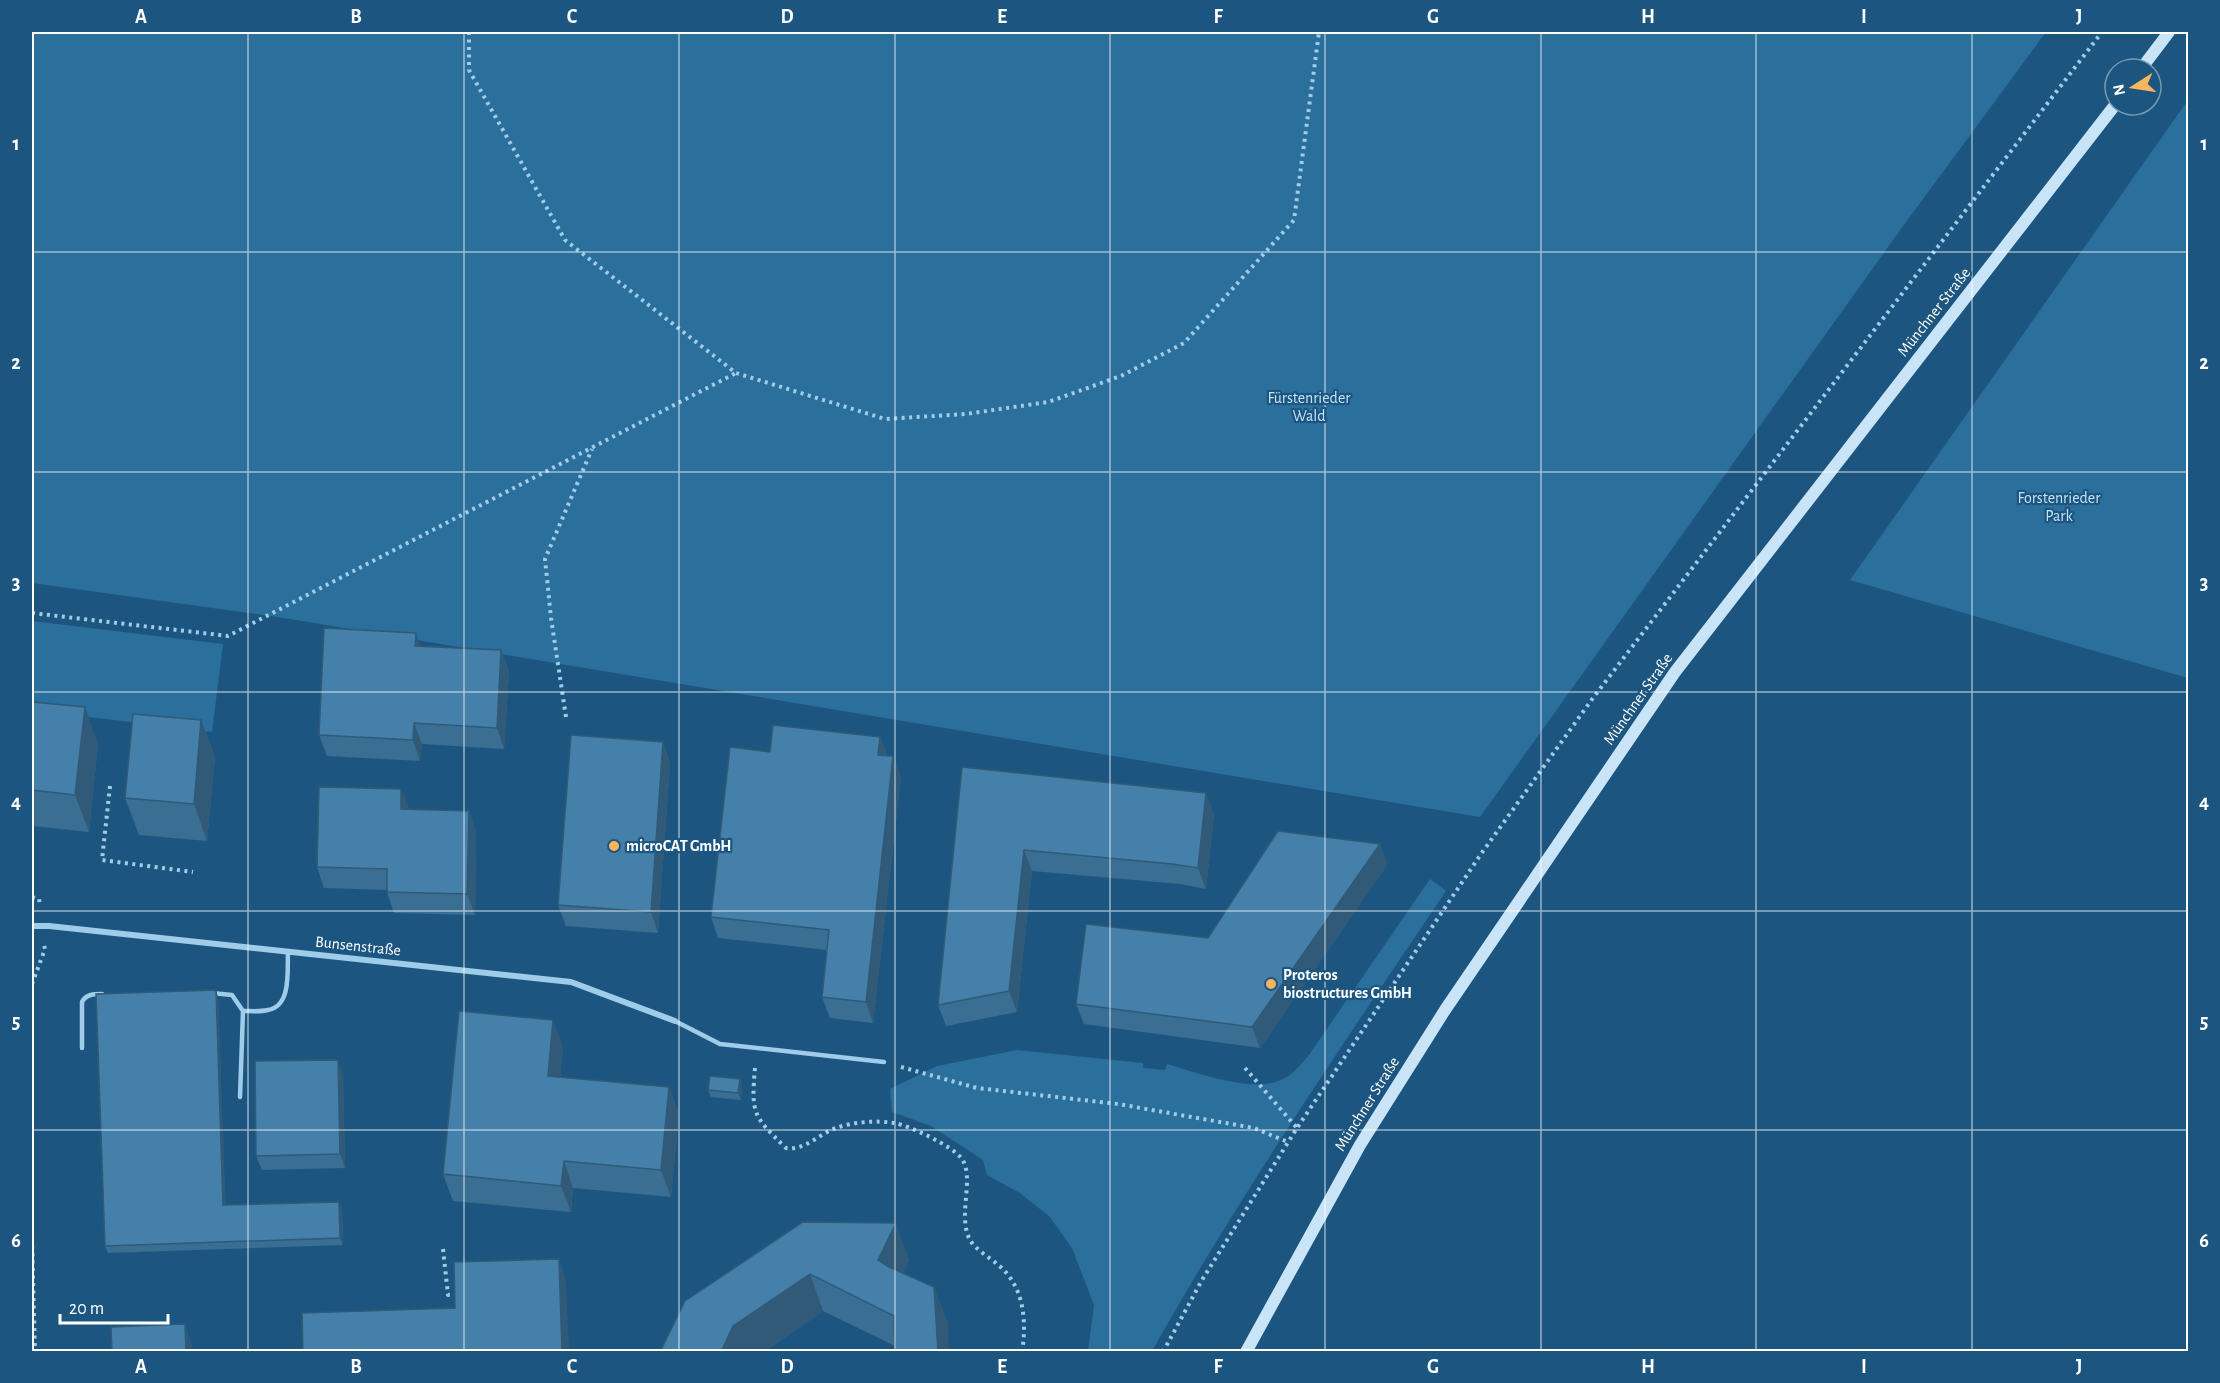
<svg xmlns="http://www.w3.org/2000/svg" width="2220" height="1383" viewBox="0 0 2220 1383" font-family="'Alegreya Sans',sans-serif">
<style>
.green{fill:#2b6f9c}
.lines{fill:none;stroke-linecap:round;stroke-linejoin:round}
.path{stroke:#9fcce9;stroke-width:4;stroke-dasharray:3 4.5;stroke-linecap:butt}
.service{stroke:#9fcce9;stroke-width:4.5}
.minor{stroke:#9fcce9;stroke-width:6}
.secondary{stroke:#cae4f7;stroke-width:12}
.wall{fill:#3a6e92}
.shaded-wall{fill:#305a77}
.building{fill:#4480aa;stroke:#305a77;stroke-width:1.5}
.grid{fill:none;stroke:#fff;stroke-width:1.5;stroke-opacity:0.55}
.poi-dot{fill:#fab55c;stroke:#1c5680;stroke-width:2}
.labels{text-anchor:middle;dominant-baseline:central;stroke-width:4.5;stroke-linejoin:round;paint-order:stroke}
.street-label{font-size:16px;fill:#fff;stroke:#1c5680}
.park-label{font-size:16px;fill:#c3e3f7;stroke:#1c5680}
.poi-label{font-size:16px;font-weight:bold;fill:#fff;stroke:#1c5680;text-anchor:start}
.neatline{fill:none;stroke:#fff;stroke-width:2}
.grid-label{font-size:20px;text-anchor:middle;font-weight:bold;fill:#fff}
</style>
<rect width="100%" height="100%" fill="#1c5680"/>
<!-- green -->
<path class="green" d="M32,32h2014l-148,201 -418,584 -1196,-199 -252,-35z
M2188,100v578l-338,-98z
M32,621l191,23 -11,88 -180,-22z
M1430,879l16,12c-102,151 -205,302 -294,460h-64l6,-46 -22,-57 -22,-31 -30,-24 -33,-18 -4,-15 -52,-34 -39,-14 -2,-23 47,-23 80,-16 126,13v5l22,2 2,-6c31,9 89,31 118,14 9,-5 17,-15 24,-23z"/>
<g class="lines">
<!-- path -->
<path class="path" d="M469,32v38l96,170 171,133 149,46 81,-5 82,-12 73,-26 63,-33 110,-123 25,-188
M32,613l196,23 508,-263
M566,717l-15,-99 -6,-59 47,-110
M110,786l-8,74 91,12
M32,897l7,2 1,6
M32,984l13,-35 -1,-4
M901,1067l76,21 141,16 136,24 34,14
M755,1068c-4,46 -2,48 31,80 18,3 33,-14 50,-20 17,-6 40,-8 58,-5 15,2 60,24 68,36 13,19 -5,57 8,81 5,9 19,17 27,24 27,21 30,56 25,88
M1245,1068l52,60
M32,1238l3,114
M443,1249l5,46 10,-1
M1163,1352l39,-72 95,-152 184,-274 112,-156 509,-666"/>
<!-- service -->
<path class="service" d="M212,993l20,2 11,16c8,0 17,1 25,-1 24,-4 19,-40 20,-59
M675,1021l45,23 164,18
M82,1048v-46c4,-8 12,-8 20,-8
M240,1097l3,-86"/>
<!-- minor -->
<path class="minor" d="M32,926h17l522,56 104,39"/>
<!-- secondary -->
<path class="secondary" d="M2141,69l28,-37
M1246,1352l114,-207 85,-135 230,-338 440,-567"/>
</g>
<!-- wall -->
<path class="wall" d="M421,646l80,4 8,21 -5,78 -82,-5 -2,17 -93,-5 -8,-21z
M32,702l66,42 -9,88 -57,-6z
M201,720l14,37 -8,84 -68,-6 -14,-37z
M880,737l7,18 6,1 8,21 -28,246 -43,-5 -8,-21 5,-47 -109,-12 -7,-21 59,-165z
M663,742l7,21 -12,170 -92,-7 -8,-21z
M962,767l252,47 -8,75 -26,-5 -148,-13 -15,141 -71,14 -8,-21z
M409,810l60,1 7,21 -1,83 -81,-2 -7,-21v-2l-63,-2 -7,-21z
M1380,844l7,21 -127,183 -176,-24 -8,-20 132,-66z
M218,997l7,208 117,4 1,36 -235,8 -3,-7z
M563,1047l-3,30 109,10 10,27 -8,83 -98,-9 -2,24 -118,-11 -10,-27z
M343,1074l2,94 -83,2 -6,-14z
M740,1079l2,7 -1,14 -30,-3 -3,-7z
M803,1222l106,38 -6,13 31,14 14,37 -53,22 -72,-35 -59,41h-104z"/>
<!-- shaded-wall -->
<path class="shaded-wall" d="M416,633l7,20 -8,-7z
M501,650l8,21 -5,78 -7,-21z
M85,707l13,37 -9,88 -14,-37z
M201,720l14,37 -8,84 -13,-37z
M414,723l8,21 -2,17 -7,-21z
M880,737l8,21 -10,-3z
M663,742l7,21 -12,170 -7,-21z
M893,756l8,21 -28,246 -7,-21z
M401,789l8,20h-8z
M1206,793l8,21 -8,75 -8,-21z
M469,811l7,21 -1,83 -8,-21z
M1380,844l7,21 -127,183 -8,-21z
M1024,850l8,21 -15,141 -8,-21z
M216,990l2,7 8,216 -3,-8z
M553,1020l10,27 -5,56 -10,-27z
M338,1060l5,14 2,94 -5,-14z
M740,1079l2,7 -1,14 -3,-7z
M669,1087l10,27 -8,83 -10,-27z
M564,1161l9,27 -2,24 -10,-26z
M339,1202l3,7 1,36 -3,-7z
M896,1223l13,37 -17,37 -14,-37z
M559,1259l7,21 3,72h-7z
M810,1274l13,37 -59,41h-43l12,-26z
M934,1287l14,37 1,28h-11z
M185,1324l7,21v7h-6z"/>
<!-- building -->
<path class="building" d="M324,628l92,5 -1,13 86,4 -4,78 -83,-5 -1,17 -94,-5z
M32,702l53,5 -10,88 -43,-5z
M133,714l68,6 -7,84 -69,-6z
M773,725l107,12 -2,18 15,1 -27,246 -44,-5 7,-67 -118,-13 19,-170 40,5z
M571,735l92,7 -12,170 -93,-7z
M962,767l244,26 -8,75 -26,-4 -148,-14 -15,141 -71,14z
M319,787l82,2v20l68,2 -2,83 -80,-2v-23l-70,-2z
M1278,831l102,13 -128,183 -176,-23 10,-80 122,14z
M216,990l7,215 116,-3 1,36 -235,8 -9,-252z
M459,1011l94,9 -5,56 121,11 -8,83 -97,-9 -3,25 -118,-12z
M338,1060l2,94 -84,2 -1,-95z
M710,1076l30,3 -2,14 -30,-3z
M803,1222l93,1 -18,37 11,7 45,20 4,65h-43l-1,-36 -84,-42 -77,52 -12,26h-61l25,-51z
M559,1259l3,92 -259,1 -1,-39 153,-5 -1,-46z
M185,1324l1,28h-74l-1,-25z"/>
<!-- grid -->
<path class="grid" d="M248,32v1320M464,32v1320M679,32v1320M895,32v1320M1110,32v1320M1325,32v1320M1541,32v1320M1756,32v1320M1972,32v1320M32,252h2156M32,472h2156M32,692h2156M32,911h2156M32,1130h2156"/>
<!-- markers -->
<g class="poi-dot">
<circle cx="614" cy="846" r="6"/>
<circle cx="1271" cy="984" r="6"/>
</g>
<g class="labels">
<!-- street labels -->
<g class="street-label">
<text transform="translate(1934 312) rotate(-52)">Münchner Straße</text>
<text transform="translate(1638 699) rotate(-55)">Münchner Straße</text>
<text transform="translate(358 946) rotate(6)">Bunsenstraße</text>
<text transform="translate(1367 1104) rotate(-58)">Münchner Straße</text>
</g>
<!-- park labels -->
<g class="park-label">
<text x="1309" y="398">Fürstenrieder<tspan x="1309" dy="18">Wald</tspan></text>
<text x="2059" y="498">Forstenrieder<tspan x="2059" dy="18">Park</tspan></text>
</g>
<!-- poi labels -->
<g class="poi-label">
<text x="626" y="846">microCAT GmbH</text>
<text x="1283" y="975">Proteros<tspan x="1283" dy="18">biostructures GmbH</tspan></text>
</g>
</g>
<!-- border -->
<rect width="2220" height="1383" fill="none" stroke="#1c5680" stroke-width="66"/>
<!-- north arrow -->
<g transform="translate(2133 87) rotate(258)"><circle r="28" fill="#1c5680" stroke="#779ab3" stroke-width="1.5"/>
<path d="M0-4.5L10 22L0 15L-10 22Z" fill="#fab55c"/>
<text y="-9" font-size="16" font-weight="bold" text-anchor="middle" fill="#ffffff">N</text>
</g>
<!-- scale -->
<path d="M60 1314v9h108v-9" fill="none" stroke="#ffffff" stroke-width="3"/>
<text x="69" y="1314" font-size="18" fill="#ffffff" stroke="#1c5680" stroke-width="4.5" paint-order="stroke">20 m</text>
<rect x="33" y="33" width="2154" height="1317" class="neatline"/>
<g class="grid-label">
<text x="141" y="23">A</text>
<text x="356" y="23">B</text>
<text x="572" y="23">C</text>
<text x="787" y="23">D</text>
<text x="1002" y="23">E</text>
<text x="1218" y="23">F</text>
<text x="1433" y="23">G</text>
<text x="1648" y="23">H</text>
<text x="1864" y="23">I</text>
<text x="2079" y="23">J</text>
<text x="16" y="150">1</text>
<text x="2204" y="150">1</text>
<text x="16" y="369">2</text>
<text x="2204" y="369">2</text>
<text x="16" y="589">3</text>
<text x="2204" y="589">3</text>
<text x="16" y="808">4</text>
<text x="2204" y="808">4</text>
<text x="16" y="1028">5</text>
<text x="2204" y="1028">5</text>
<text x="16" y="1247">6</text>
<text x="2204" y="1247">6</text>
<text x="141" y="1373">A</text>
<text x="356" y="1373">B</text>
<text x="572" y="1373">C</text>
<text x="787" y="1373">D</text>
<text x="1002" y="1373">E</text>
<text x="1218" y="1373">F</text>
<text x="1433" y="1373">G</text>
<text x="1648" y="1373">H</text>
<text x="1864" y="1373">I</text>
<text x="2079" y="1373">J</text>
</g>
</svg>
